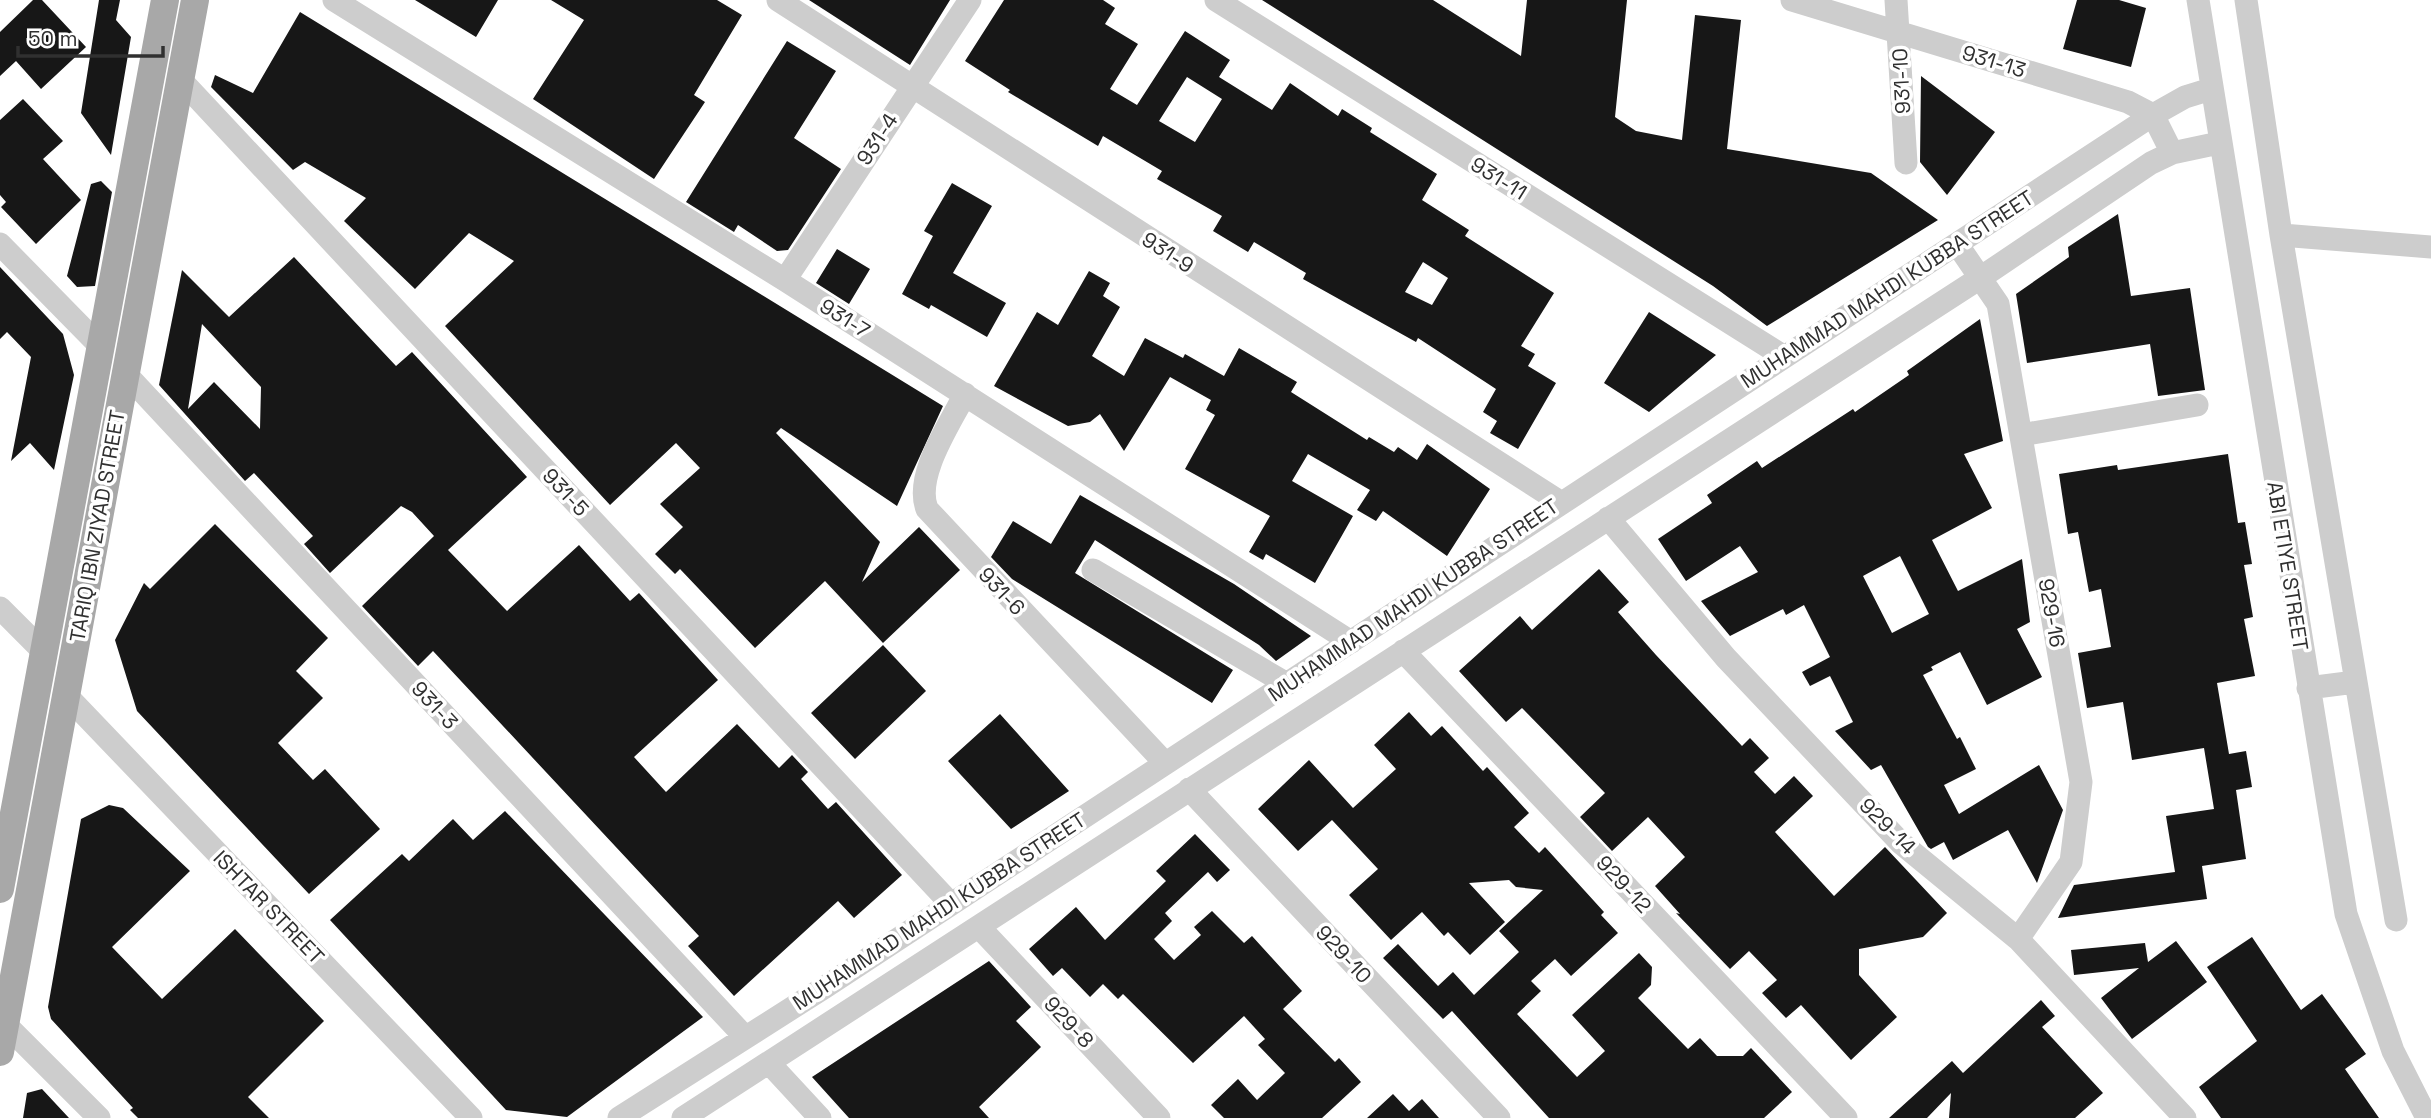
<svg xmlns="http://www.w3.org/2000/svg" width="2431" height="1118" viewBox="0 0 2431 1118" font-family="'Space Grotesk',sans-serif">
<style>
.building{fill:#171717;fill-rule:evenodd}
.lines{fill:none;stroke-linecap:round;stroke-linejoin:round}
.minor{stroke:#cdcdcd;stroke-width:23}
.major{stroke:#a8a8a8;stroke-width:28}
.labels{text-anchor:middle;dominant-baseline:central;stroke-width:7;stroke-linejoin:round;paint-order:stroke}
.street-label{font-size:21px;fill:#303030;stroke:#fff}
</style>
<rect width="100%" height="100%" fill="#fff"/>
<!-- building -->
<path class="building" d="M33,0h9l44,47 -45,42 -25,-28 -16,15v-44z
M99,0h21l-4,20 15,17 -20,118 -30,-42z
M415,0h83l-22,37z
M551,0h166l25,15 -48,80 11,7 -51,77 -121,-80 51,-79z
M809,0h141l-40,65z
M1004,0h99l12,8 -10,16 33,20 -28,45 27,16 48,-74 45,29 -11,17 53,33 18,-27 48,33 4,-7 30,19 -2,4 67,42 -15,26 47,30 -4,6 89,57 -33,53 14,8 -7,12 28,17 -38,66 -28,-16 7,-12 -14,-9 13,-23 -78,-51 -2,4 -113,-63 3,-6 -52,-31 -6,10 -35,-21 9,-15 -65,-37 5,-8 -59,-35 -5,10 -90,-54 2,-2 -45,-29zM1187,77l35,22 -27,43 -36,-21zM1423,262l25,16 -16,27 -27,-13z
M1262,0h171l88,56 6,-56h100l-12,117 21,14 46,9 13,-125 46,5 -14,129 144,24 67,47 -171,106 -54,-40z
M2077,0h42l27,8 -15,59 -68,-18z
M300,12l643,394 -46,100 -116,-78 -5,5 104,109 -18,40 57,-55 41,43 -77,73 -58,-62 -70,67 -75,-79 -5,5 -20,-20 28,-27 -23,-23 40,-36 -24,-25 -66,62 -165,-179 69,-65 -45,-28 -54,56 -71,-68 22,-23 -61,-36 -12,8 -82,-83 4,-12 38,18z
M787,41l49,30 -42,67 47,31 -53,81 -11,1 -39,-26 -4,7 -48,-30z
M1921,76l74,56 -48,63 -27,-33z
M23,99l40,42 -20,18 38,41 -45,44 -35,-37 5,-5 -6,-7v-75z
M101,181l11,11 -17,94 -18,1 -10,-11 24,-92z
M952,183l40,23 -39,67 53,30 -19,34 -56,-32 -2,4 -27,-15 31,-58 -9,-5z
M2118,214l13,82 59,-8 15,102 -47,6 -8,-52 -123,19 -11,-69 53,-37 -1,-10z
M837,249l33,20 -21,35 -33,-21z
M294,257l102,109 16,-14 115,125 -79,73 59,61 72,-66 51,56 9,-8 79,87 -84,77 32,35 71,-68 42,44 13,-13 16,17 -7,7 27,30 8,-7 66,73 -48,43 -16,-17 -104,95 -46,-50 11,-10 -266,-285 -15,15 -56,-60 72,-70 -22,-24 -11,-6 -71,67 -26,-29 9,-8 -59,-63 -9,8 -86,-96 23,-115 47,47zM202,324l59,63 -1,42 -46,-47 -26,27z
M0,267l63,67 11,41 -20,95 -24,-27 -19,18 20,-104 -24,-25 -7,7z
M1089,271l21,12 -7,13 17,11 -28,49 32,20 21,-38 38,20 2,-4 39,22 15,-28 58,34 -6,10 76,48 2,-3 25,15 4,-5 19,13 10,-16 63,45 -43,67 -64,-45 -7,10 -19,-11 13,-20 -62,-36 -16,27 61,35 -38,67 -49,-29 -3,6 -14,-8 21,-36 -85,-47 30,-54 -9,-5 5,-10 -41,-23 -46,74 -24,-37 -10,8 -22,4 -74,-40 43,-74 21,13z
M1649,312l67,43 -67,57 -45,-29z
M1980,319l23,122 -39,13 28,54 -60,32 26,51 64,-32 8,63 -13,7 25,48 -55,28 -27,-53 -29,15 2,3 -10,5 34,64 3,-2 16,32 -32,16 15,29 80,-49 24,45 -26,73 -29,-53 -55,30 -9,-18 -13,7 -3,-2 -47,-82 -10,5 -36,-39 18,-9 -23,-46 -20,10 -8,-14 28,-15 -26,-52 -18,10 -3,-6 -53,27 -29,-35 57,-29 -18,-26 -54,35 -28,-42 54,-36 -5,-8 50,-34 5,7 91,-59 2,3 54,-37 -2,-4zM1900,556l29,58 -37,19 -29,-57z
M2228,454l10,69 7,-1 7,42 -8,1 9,52 -9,2 11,57 -38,7 12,71 17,-3 6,36 -16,3 10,69 -44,7 5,33 -149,19 16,-33 101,-13 -9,-56 48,-7 -10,-61 -72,12 -9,-58 -36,6 -9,-55 33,-6 -10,-58 -12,3 -11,-60 -10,2 -9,-60 58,-9 1,5z
M1080,495l154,89 77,52 -35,25 -17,-16 -164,-105 -20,33 158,97 -21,33 -200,-124 -21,-22 22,-36 38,23z
M215,524l113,114 -32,33 27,27 -45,45 35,37 12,-11 55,60 -71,65 -172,-183 -22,-71 29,-57 6,6z
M1599,569l30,33 -11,10 38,43 86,91 8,-8 19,20 -15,14 21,22 19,-18 19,20 -38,36 59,64 51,-49 62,66 -24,24 -64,12v26l38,42 -46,43 -50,-55 -15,13 -24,-25 15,-13 -28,-29 -19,18 -54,-56 4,1 -25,-28 30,-29 -37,-40 -36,34 -32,-34 25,-24 -83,-85 -16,14 -47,-51 61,-55 12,14z
M883,645l43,46 -71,68 -44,-46z
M1409,712l22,24 11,-10 41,45 4,-4 42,46 -15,14 25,26 6,-6 59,65 -3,3 17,18 -47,43 -16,-17 -24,22 10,10 -24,23 60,63 28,-26 -33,-36 67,-62 13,14 -1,18 -13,13 50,51 12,-11 17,18h26l8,-8 41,44 -28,26h-215l-97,-107 -9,8 -60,-61 15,-14 40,42 15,-14 21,23 45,-43 -20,-21 44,-41 -27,-3 -7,-7 -40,3 36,39 -35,33 -22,-23 -4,4 -22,-24 -31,28 -42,-45 29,-26 -46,-49 -34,31 -40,-42 51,-49 44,48 43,-39 -22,-24z
M1000,714l69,77 -58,38 -63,-68z
M109,805l14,3 67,63 -78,76 50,52 73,-70 89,92 -76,76 21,21h-131l-8,-8 3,-2 -82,-89 -3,-12 33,-188z
M505,811l198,206 -136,100 -61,-7 -176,-190 72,-66 7,7 44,-42 20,21z
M1195,834l35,36 -13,12 -9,-10 -43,41 7,8 -18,18 20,21 27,-25 -7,-8 18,-16 32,32 8,-7 50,55 -19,18 52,53 4,-4 22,24 -39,36h-98l-13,-13 27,-26 19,21 28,-27 -27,-28 7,-6 -21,-23 -51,47 -70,-69 -5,5 -15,-15 -13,13 -28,-29 -9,8 -24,-27 47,-42 29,33 61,-59 -10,-10z
M2252,937l49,73 21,-16 44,60 -21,15 34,49h-158l-22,-31 58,-46 -50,-74z
M2176,941l31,41 -75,57 -31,-41 38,-30 -65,7 -3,-25 74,-7 3,19z
M989,961l42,46 -15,14 25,26 -62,60 10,11h-140l-37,-41z
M2041,1000l14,16 -13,11 61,66 -28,25h-126l2,-25 -24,25h-38l63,-57 11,12z
M42,1089l27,29h-46l4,-25z
M1393,1094l16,17 13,-12 17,19h-72z"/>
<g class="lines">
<!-- minor -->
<path class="minor" d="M334,0l451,280 566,362
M778,0l782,502
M1216,0l567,356
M1792,0l336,102 25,13 19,38
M1896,0l10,163
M2198,0l148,914 47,137 34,67
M2246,0l35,235 115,685
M180,79l771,825
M2281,235l150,12
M0,244l100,102
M1957,244l41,60 83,478 -10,80 -53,77
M785,280l185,-280
M125,373l620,664
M965,394c-15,30 -51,82 -38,115l238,254
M2021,435l176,-30
M1608,518l118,140 175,185 117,96 167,179
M1093,570l194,114
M0,608l43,43
M1403,651l443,467
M2308,688l47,-6
M66,695l405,423
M1189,789l310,329
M979,927l180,191
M5,1024l94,94
M769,1063l51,55
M619,1118l206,-131 1328,-872 32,-18 26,-8
M683,1118l1297,-840 171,-115 21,-10 47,-10"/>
<!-- major -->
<path class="major" d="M0,889l165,-889
M0,1052l195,-1052"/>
</g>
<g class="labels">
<!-- street labels -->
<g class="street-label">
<text transform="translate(1994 61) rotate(17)">931-13</text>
<text transform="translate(1901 81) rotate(-93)">931-10</text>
<text transform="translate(877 139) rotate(-57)">931-4</text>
<text transform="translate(1499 178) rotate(32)">931-11</text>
<text transform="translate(1168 252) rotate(33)">931-9</text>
<text transform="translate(1887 289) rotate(-33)">MUHAMMAD MAHDI KUBBA STREET</text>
<text transform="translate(845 318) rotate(32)">931-7</text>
<text transform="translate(566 492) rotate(47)">931-5</text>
<text transform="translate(97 526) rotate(-80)">TARIQ IBN ZIYAD STREET</text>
<text transform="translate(2288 566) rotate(81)">ABI ETIYE STREET</text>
<text transform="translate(1002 591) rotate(47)">931-6</text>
<text transform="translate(1413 600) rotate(-34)">MUHAMMAD MAHDI KUBBA STREET</text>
<text transform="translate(2052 613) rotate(80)">929-16</text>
<text transform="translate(435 705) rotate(47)">931-3</text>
<text transform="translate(1888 826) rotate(45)">929-14</text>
<text transform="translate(1624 884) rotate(47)">929-12</text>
<text transform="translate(269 907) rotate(46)">ISHTAR STREET</text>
<text transform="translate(939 911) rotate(-33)">MUHAMMAD MAHDI KUBBA STREET</text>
<text transform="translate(1344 954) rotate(47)">929-10</text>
<text transform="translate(1069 1022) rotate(47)">929-8</text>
</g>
</g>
<!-- scale -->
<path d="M18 46v10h145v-10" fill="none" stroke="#303030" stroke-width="3.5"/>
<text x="28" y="46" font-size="21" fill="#303030" stroke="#ffffff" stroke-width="5" paint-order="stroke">50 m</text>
</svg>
